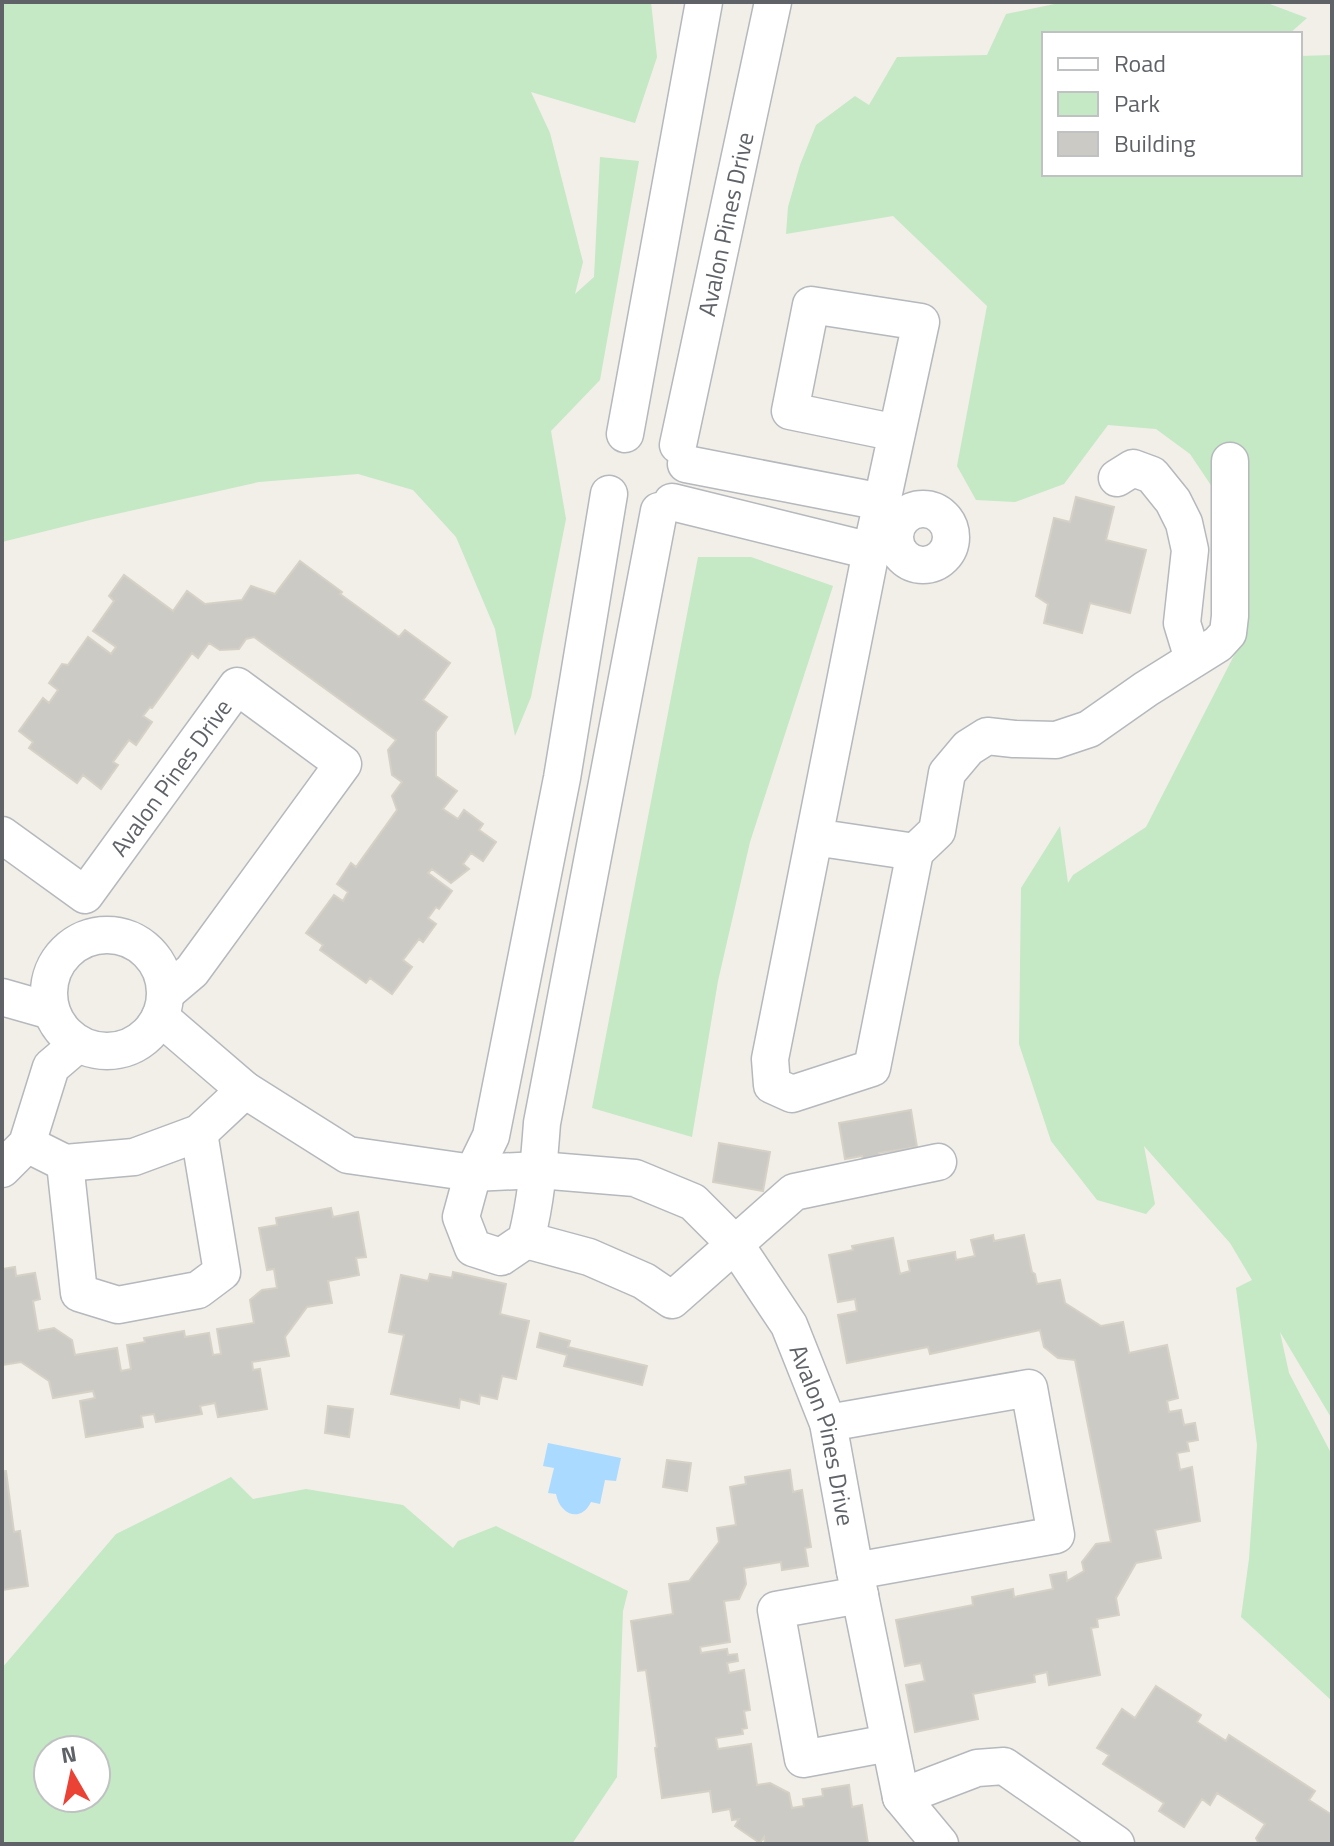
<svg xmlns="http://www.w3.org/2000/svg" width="1334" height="1846" viewBox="0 0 1334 1846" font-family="'Titillium Web',sans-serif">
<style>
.green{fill:#c5e8c5;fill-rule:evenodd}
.water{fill:#aadaff}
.building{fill:#cccac5;stroke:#d6d1c6;stroke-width:2}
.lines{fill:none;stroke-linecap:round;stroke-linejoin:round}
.minor-casing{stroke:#b5b8bc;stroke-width:39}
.minor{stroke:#fff;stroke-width:36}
.labels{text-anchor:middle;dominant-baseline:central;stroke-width:6;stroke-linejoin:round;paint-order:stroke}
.street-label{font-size:24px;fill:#5f6368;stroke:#fff}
</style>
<rect width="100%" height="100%" fill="#f1efe8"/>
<!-- green -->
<path class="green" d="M2,2h649l6,55 -22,66 -104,-31 19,41 33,129 -8,32 19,-17 6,-120 39,4 -39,219 -49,51 15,88 -35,178 -16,39 -20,-107 -39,-92 -43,-47 -55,-16 -99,8 -165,37 -92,23z
M1064,2h201l42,16 -18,16h-245v140h256v-118l32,-1v1364l-52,-87 9,41 43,82v246l-91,-84 8,-58 8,-114 -21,-157 16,-8 -22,-37 -86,-97 11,58 -9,10 -49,-14 -46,-59 -32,-97 2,-156 39,-62 8,57 5,-8 73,-48 98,-191 -3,-106 -51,-76 -34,-25 -48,-4 -44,59 -49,18 -39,-2 -19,-34 30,-160 -94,-90 -107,18 2,-27 12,-42 16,-40 39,-29 14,9 28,-48 90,-2 19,-41z
M698,557h53l82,29 -83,256 -32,139 -26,156 -100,-29z
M231,1477l22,22 53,-10 97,16 50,43 5,-7 38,-15 132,65 -5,20 -6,166 -45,67h-570v-176l114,-134zM48,1750h48v48h-48z"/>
<!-- water -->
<path class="water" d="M548,1443l73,15 -5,23 -11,-1 -5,24 -9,-2c-10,21 -31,13 -35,-8l-8,-1 6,-25 -11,-2z"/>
<!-- building -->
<path class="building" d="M1076,497l38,10 -8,33 40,10 -16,63 -40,-10 -8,30 -38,-10 4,-19 -12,-8 18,-78 16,4z
M300,561l42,31 -2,2 59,43 6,-7 45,33 -27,37 24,17 -11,15v44l21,15 -14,18 15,10 6,-9 19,14 -4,6 17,12 -13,19 -12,-8 -8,11 6,5 -18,14 -19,-14 -4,4 24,18 -13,18 -3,-2 -8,11 8,6 -13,18 -4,-3 -16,21 9,7 -20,27 -22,-16 -4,5 -46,-33 3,-5 -17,-12 28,-38 9,6 5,-9 -11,-8 14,-21 5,4 41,-57 -5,-14 10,-14 -10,-7 -4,-25 8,-10 -142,-103 -8,2 -7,10 -19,1 -11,-7 -11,15 -6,-5 -40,55 -2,-1 -7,9 9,6 -16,23 -7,-5 -16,22 5,3 -17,24 -18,-14 -6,8 -48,-35 4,-6 -14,-11 24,-33 6,5 9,-13 -9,-7 13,-19 6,1 20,-28 23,17 5,-7 -23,-16 21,-30 -5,-5 15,-21 49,36 14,-20 18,13 37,-4 9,-14 24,8z
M911,1110l6,37 -38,6 1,4 -17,3 -1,-4 -17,3 -6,-36z
M719,1143l51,9 -7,39 -50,-9z
M331,1208l2,9 25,-5 8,45 -10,1 3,17 -31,6 4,22 -25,4 -22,30 4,19 -37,6 1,8 7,-1 7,40 -49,8 -3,-14 -15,3 2,8 -46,8 -2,-8 -13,2 2,11 -57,10 -6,-36 15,-3 -2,-7 -40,7 -4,-17 -28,-19 -19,3v-96l13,-2 1,9 19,-3 5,26 -7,2 5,30 16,-3 18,12 3,15 42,-7 4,23 10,-2 -4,-24 18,-3 -1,-4 40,-7 1,6 24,-4 4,22 8,-1 -4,-25 37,-6 -4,-23 12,-10 15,-2 -3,-19 -7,1 -8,-42 18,-3 -1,-7z
M993,1235l1,6 30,-6 8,37 3,2 2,10 23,-4 5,23 36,23 22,-4 6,31 38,-8 11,53 -11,3 2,11 12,-2 3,15 11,-2 3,17 -11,2 2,9 -12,2 3,17 12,-3 8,54 -45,9 6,28 -25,5 -20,35 3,17 -22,4 1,8 -7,1 9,47 -51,10 -2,-13 -13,3 1,7 -62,12 5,25 -63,13 -9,-47 19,-4 -4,-18 -16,3 -9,-46 77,-15 -1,-8 41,-8 1,8 39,-8 -3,-14 16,-3 1,9 17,-10 -2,-9 14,-18 15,-2 -36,-182 -17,-2 -14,-11 -4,-17 -110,24 -2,-7 -81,16 -9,-48 19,-4 -2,-12 -17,3 -9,-47 24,-5 -1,-4 41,-8 7,36 10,-3 -2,-10 47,-9 1,8 19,-4 -4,-16z
M453,1272l53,12 -6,30 29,7 -13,58 -14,-3 -5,23 -17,-4 -1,9 -19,-5 -1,9 -68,-14 13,-59 -15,-3 12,-57 27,6 2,-7 22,4z
M540,1333l30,8 -2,6 79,19 -5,19 -78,-19 3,-11 -30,-8z
M328,1406l25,3 -4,28 -24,-4z
M667,1460l24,3 -4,28 -24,-4z
M790,1470l3,22 9,-2 9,57 -6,1 3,18 -26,4 -1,-8 -37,6 2,16 -7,15 -15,2 6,41 -30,5 1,6 26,-4 1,6 9,-1 1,7 -11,2 2,10 15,-3 6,40 -6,1 3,17 -5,1 1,5 -27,4 2,11 33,-5 6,41 13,-2 19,10 3,15 12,-2 -1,-7 20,-3 -1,-7 27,-4 3,22 10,-2 6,39h-103l-1,-7 -4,6 -25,-17 4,-7 -7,1 -2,-11 -17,3 -3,-21 -48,7 -7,-50 2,-1 -11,-77 -8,1 -7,-50 42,-7 -4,-30 20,-3 30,-39 -2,-14 19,-3 -6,-38 16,-3 -1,-7z
M2,1471h4l8,61 6,-1 8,55 -26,4z
M1156,1686l45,29 -4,7 29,19 3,-6 86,56 -6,9 23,15v29h-73l-3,-6 9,-14 -48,-31 -7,12 -8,-6 -18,28 -25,-16 5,-8 -61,-39 6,-9 -12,-7 25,-39 13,9z"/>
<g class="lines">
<defs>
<g id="minor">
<path d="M625,434l79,-432"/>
<path id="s1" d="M678,445l95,-443"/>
<path d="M1117,478l16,-10 19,7 21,26 11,22 6,27 -8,73 11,36"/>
<path d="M609,494l-47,284 -71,358 -18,37 -12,44 12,31 28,9 25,-17c10,-38 13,-77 16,-117l117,-612"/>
<path d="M672,502l199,49 11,-49 -196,-38"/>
<path d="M882,502l39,-180 -110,-17 -21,106 107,22"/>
<circle cx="923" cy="537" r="28"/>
<path id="s2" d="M2,835l83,60 152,-209 106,78 -151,207 -26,22"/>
<path d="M814,837l101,15 -43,216 -80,26 -20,-9 -2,-26 101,-508"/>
<path d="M915,852l22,-21 10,-58 21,-25 19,-12 27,3 42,1 33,-11 57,-40 72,-45 10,-11 2,-17v-155"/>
<circle cx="107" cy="993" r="58"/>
<path d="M2,997l49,14"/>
<path id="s3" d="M160,1017l85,73 103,65 125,18 66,-3 96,8 58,24 42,42 54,81 39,98 27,148 46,226 39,47"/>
<path d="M27,1144l38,19 69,-6 65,-24 46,-43"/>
<path d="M65,1163l14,130 39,12 80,-15 24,-18 -23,-139"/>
<path d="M2,1169l25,-25 24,-77 27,-23"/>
<path d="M526,1240l63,17 55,24 28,19 122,-108 144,-30"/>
<path d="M828,1423l201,-35 27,147 -201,36"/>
<path d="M860,1595l-84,15 27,149 86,-16"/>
<path d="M901,1797l76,-29 27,-2 112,78"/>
</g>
</defs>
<!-- minor casing -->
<use href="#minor" class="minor-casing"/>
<!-- minor -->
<use href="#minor" class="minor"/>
</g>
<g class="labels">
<!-- street labels -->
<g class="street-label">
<text stroke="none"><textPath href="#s1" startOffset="226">Avalon Pines Drive</textPath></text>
<text stroke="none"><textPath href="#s2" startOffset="248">Avalon Pines Drive</textPath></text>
<text stroke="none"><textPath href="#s3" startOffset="858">Avalon Pines Drive</textPath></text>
</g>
</g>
<!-- border -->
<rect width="1334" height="1846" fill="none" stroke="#5f6368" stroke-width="8"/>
<!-- legend -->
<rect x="1042" y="32" width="260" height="144" fill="#ffffff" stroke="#bfc1c3" stroke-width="2"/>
<rect x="1058" y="58" width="40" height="12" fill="#ffffff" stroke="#bfc1c3" stroke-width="2"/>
<text x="1114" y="72" font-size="24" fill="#5f6368">Road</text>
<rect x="1058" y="92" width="40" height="24" fill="#c5e8c5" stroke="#bfc1c3" stroke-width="2"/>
<text x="1114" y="112" font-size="24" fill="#5f6368">Park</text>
<rect x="1058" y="132" width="40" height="24" fill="#cccac5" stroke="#bfc1c3" stroke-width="2"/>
<text x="1114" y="152" font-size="24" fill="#5f6368">Building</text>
<!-- north arrow -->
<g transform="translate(72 1774) rotate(351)"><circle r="38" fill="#ffffff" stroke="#bfc1c3" stroke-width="2"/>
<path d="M0-6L14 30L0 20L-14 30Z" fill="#ea4335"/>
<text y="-12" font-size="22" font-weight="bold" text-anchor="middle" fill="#5f6368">N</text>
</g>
</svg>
